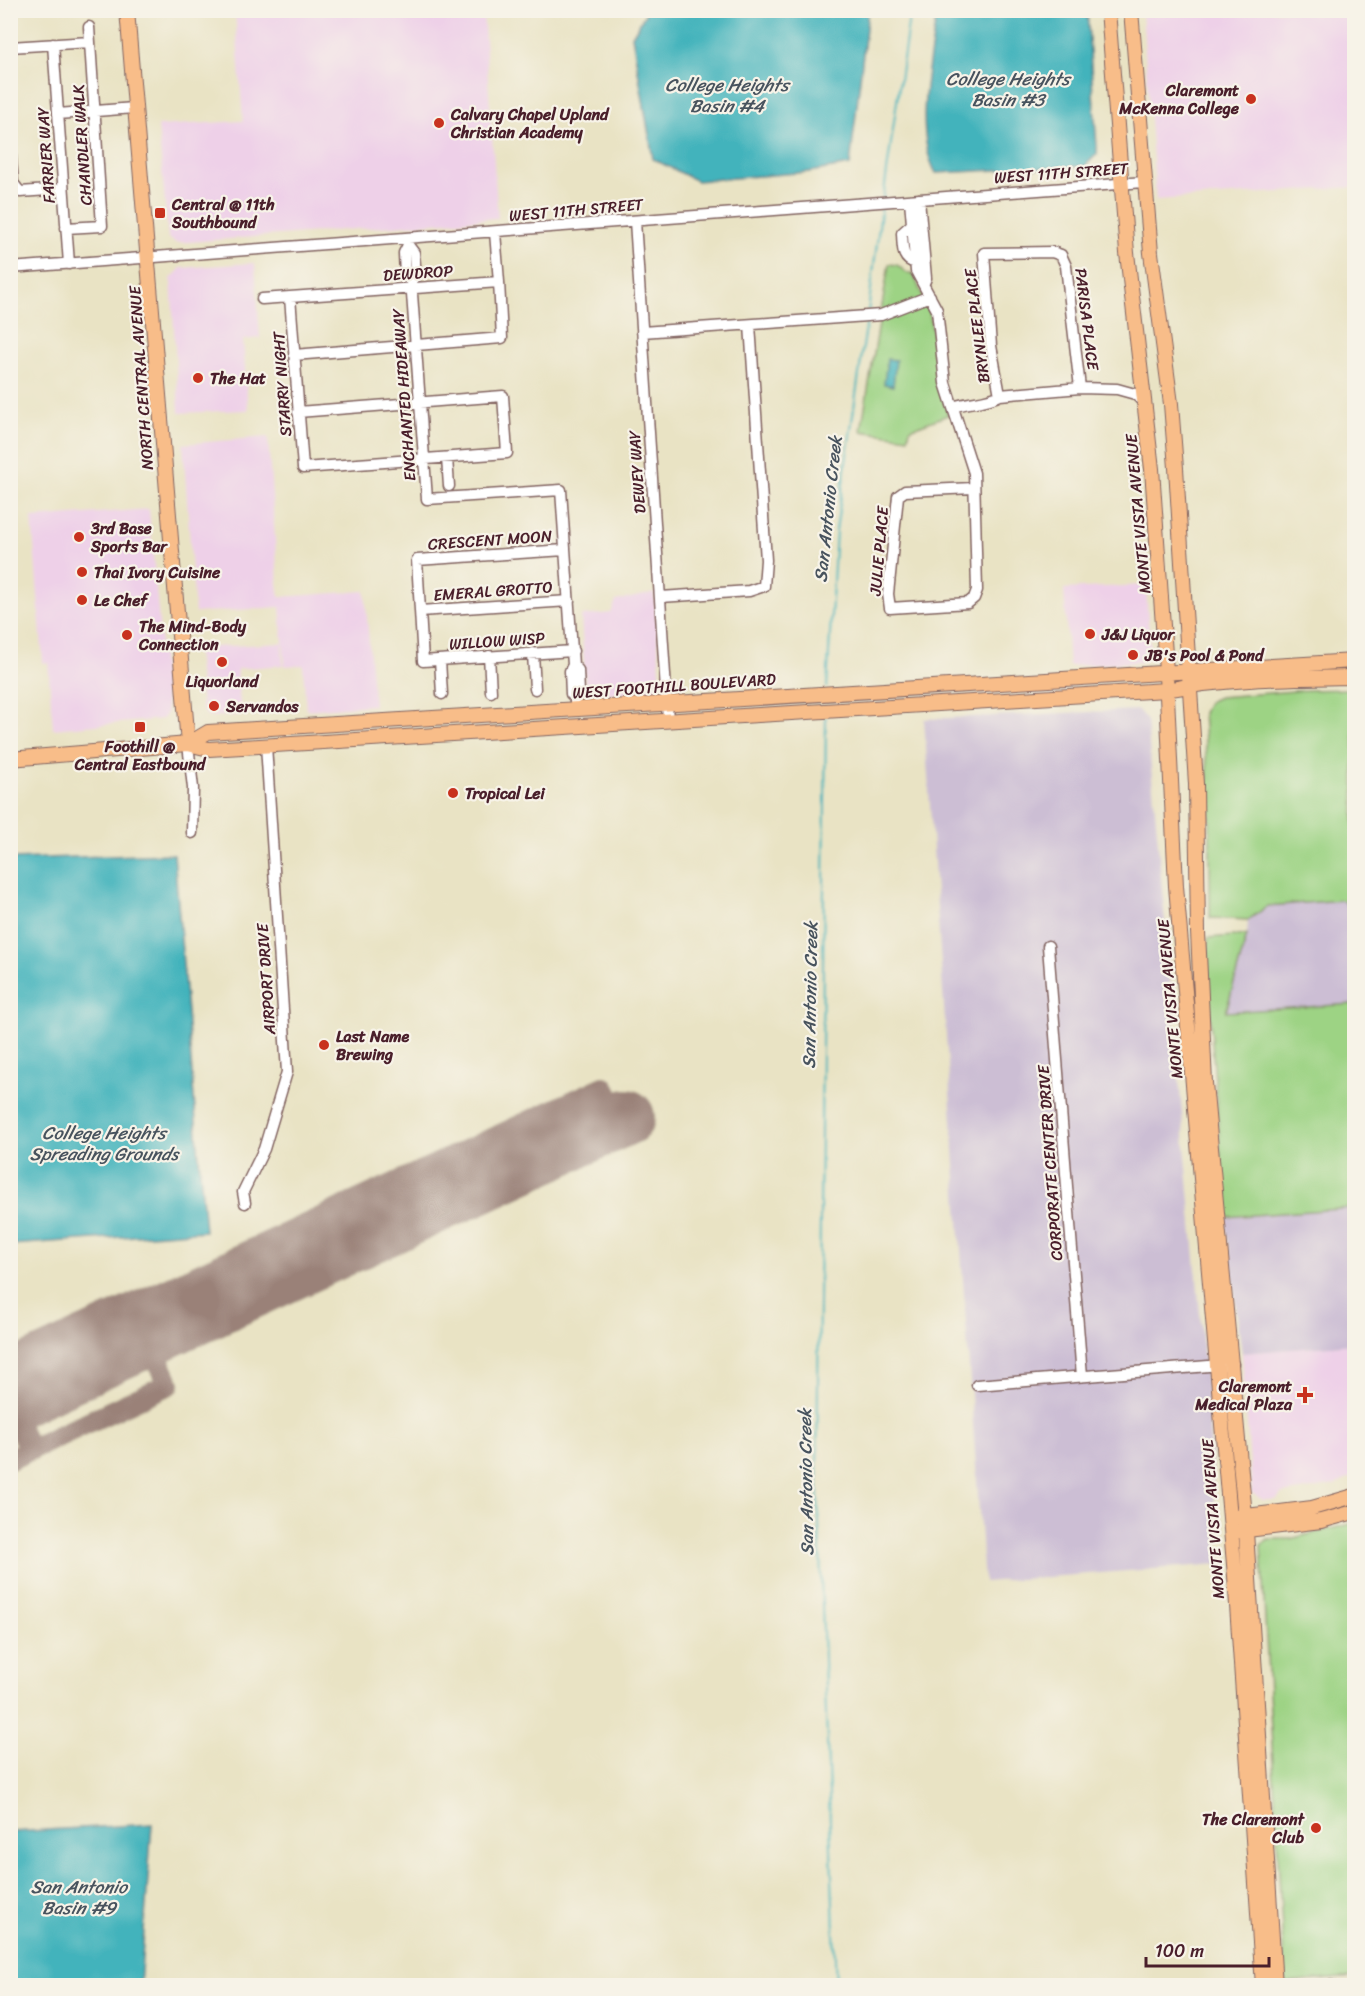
<svg xmlns="http://www.w3.org/2000/svg" width="1365" height="1996" viewBox="0 0 1365 1996" font-family="Sriracha,sans-serif">
<style>
.built{fill:#eed0e8}
.industrial{fill:#ccbed4}
.green{fill:#9dd384;stroke:#747958;stroke-width:1.5}
.water{fill:#43b3bc;stroke:#466974;stroke-width:1.5}
.lines{fill:none;stroke-linecap:round;stroke-linejoin:round}
.stream{stroke:#43b3bc;stroke-width:2}
.taxiway{stroke:#9a8178;stroke-width:22}
.runway{stroke:#9a8178;stroke-width:56}
.minor-casing{stroke:#826461;stroke-width:13}
.major-casing{stroke:#826461;stroke-width:16}
.minor{stroke:#fff;stroke-width:10}
.major{stroke:#f8bd89;stroke-width:14}
.poi-dot{fill:#c8321e;stroke:#f7f3e8;stroke-width:2}
.labels{text-anchor:middle;dominant-baseline:central;stroke-width:4.5;stroke-linejoin:round;paint-order:stroke}
.poi-label{font-size:16px;font-weight:bold;fill:#4a1f2b;stroke:#f7f3e8;text-anchor:start}
.street-label{font-size:16px;fill:#4a1f2b;stroke:#f7f3e8}
.water-label{font-size:18px;font-style:italic;fill:#48535e;stroke:#f7f3e8}
</style>
<rect width="100%" height="100%" fill="#f7f3e8"/>
<filter id="ink" filterUnits="userSpaceOnUse"><feTurbulence type="fractalNoise" baseFrequency=".0167" numOctaves="2"/><feDisplacementMap in="SourceGraphic" scale="12" xChannelSelector="R" yChannelSelector="G"/><feConvolveMatrix kernelMatrix="1 2 1 2 8 2 1 2 1" color-interpolation-filters="sRGB"/></filter>
<filter id="wash" filterUnits="userSpaceOnUse"><feTurbulence type="fractalNoise" baseFrequency=".008" numOctaves="4" result="noise"/><feDisplacementMap in="SourceGraphic" scale="24" xChannelSelector="R" yChannelSelector="G"/><feGaussianBlur stdDeviation="1.35" result="paint"/><feColorMatrix in="noise" values="0 0 0 0 0 0 0 0 0 0 0 0 0 0 0 0 0 1.4 0 .05"/><feComposite in="paint" operator="in"/></filter>
<g filter="url(#wash)">
<rect width="100%" height="100%" fill="#e9e3c4"/>
<!-- built -->
<path class="built" d="M235,11h248l15,207 -322,25 -8,-5 -10,-112 85,-5z
M1142,11h212v176l-198,13z
M255,263l5,75 -17,2 5,70 -69,3 -8,-134 10,-11z
M268,437l11,160 86,-6 9,114 -68,5 -3,-45 -18,1 -5,-59 -85,6 -12,-169z
M149,509l18,204 -4,6 -110,10 -5,-66h-5l-11,-145z
M1146,585l4,68 -9,9 -72,4 -5,-77z
M654,593l7,91 -8,8 -67,3 -5,-79 30,-3 5,-12z
M282,643l1,22 -46,4 4,46 -33,2 -6,-8 -5,-61z
M1354,1344v132l-19,9 -52,9 -7,6h-13l-11,-7 -10,-140z"/>
<!-- industrial -->
<path class="industrial" d="M1138,710l9,11 59,660 13,183 -235,18 -60,-863z
M1321,900h21l7,6 5,98 -128,8 21,-77 1,-15 20,-14z
M1354,1208v136l-112,9 -17,-135z"/>
<!-- green -->
<path class="green" d="M889,264l8,1 10,8h6l17,41 8,69 10,32 -38,14 -2,9 -47,-7z
M1354,689v292l-5,-75 -7,-6 -74,6 -20,14 -38,-2v-107l-7,-98 5,-11 11,-5 89,-7z
M1247,935l-21,77 128,-8v204l-129,9 -17,-231v-48z
M1354,1523v454l-69,6 -24,-437 7,-7h22z"/>
<!-- water -->
<path class="water" d="M647,11h221l-18,154 -41,7 -112,9 -44,-22 -21,-123z
M937,11h150l10,136v7l-12,12 -149,7c-24,-42 -5,-116 1,-162z
M887,359l9,1 -3,26 -9,-2z
M174,854l31,377 -194,14v-386z
M152,1824l-12,161h-129v-153z"/>
<g class="lines">
<!-- stream -->
<path class="stream" d="M883,199l27,-189
M868,312l14,-108
M827,687l9,-157 31,-210
M826,717l-9,751 19,518"/>
<!-- taxiway -->
<path class="taxiway" d="M405,1179l16,34
M10,1361l594,-274 16,34
M10,1409l20,41
M10,1459l159,-75 -36,-79"/>
<!-- runway -->
<path class="runway" d="M10,1403l617,-286"/>
</g>
</g>
<g filter="url(#ink)">
<g class="lines">
<defs>
<path id="minor" d="M53,44l16,220
M10,47l80,-5
M58,114l76,-6
M10,147l3,36 7,9 43,-3
M919,199l7,79 -2,5
M910,200l6,71 21,39 8,73 29,90 3,117 -3,8 -6,5 -78,5 -2,-14 10,-98 7,-5 69,-3
M635,221l33,499
M911,225l-9,8c1,14 -1,27 14,30
M66,228l36,-2 -13,-199
M10,268l1134,-86
M411,280l-6,-3 -1,-24 4,-8 6,8 2,23 -5,4 16,219 134,-9 12,175 -3,6 1,23 4,4v11
M290,297l13,171 204,-15 -4,-57 -205,16
M262,299l237,-17 -4,-50
M642,332l239,-17 49,-19
M294,355l208,-17 -3,-56
M1000,395l-9,-49 -7,-93 68,-1 9,3 5,11 14,122
M953,407c16,-6 32,-4 47,-12l80,-7 37,1 18,5 10,10
M447,458l2,28
M565,550l-148,10 6,101 150,-10
M661,597l88,-6 15,-5 2,-26 -16,-235
M420,611l149,-10
M533,653l2,36
M489,656l2,36
M440,660l2,34
M573,665l5,5 1,23 -4,5
M188,744l5,44 -1,45
M1048,946l34,430
M245,1203l-2,-11 21,-43 23,-77 -21,-327
M977,1385l256,-21
M1329,1986h4"/>
<path id="major" d="M127,10l61,734
M1108,10l19,243 25,216 13,185 11,232 59,690 28,410
M1131,10l20,243 20,151 5,64 20,316 2,148 7,151 40,433 30,470
M188,744l20,-12 1146,-71
M10,759l178,-15 21,5 957,-59c62,-12 126,-12 188,-13
M1238,1517l74,-9 42,-12
M1239,1531l82,-10 33,-9"/>
</defs>
<!-- minor casing -->
<use href="#minor" class="minor-casing"/>
<!-- major casing -->
<use href="#major" class="major-casing"/>
<!-- minor -->
<use href="#minor" class="minor"/>
<!-- major -->
<use href="#major" class="major"/>
</g>
</g>
<!-- markers -->
<g class="poi-dot">
<circle cx="1251" cy="99" r="6"/>
<circle cx="439" cy="123" r="6"/>
<rect x="154" y="207" width="12" height="12" rx="3"/>
<circle cx="198" cy="378" r="6"/>
<circle cx="79" cy="537" r="6"/>
<circle cx="82" cy="572" r="6"/>
<circle cx="82" cy="600" r="6"/>
<circle cx="1090" cy="634" r="6"/>
<circle cx="127" cy="635" r="6"/>
<circle cx="1133" cy="655" r="6"/>
<circle cx="222" cy="662" r="6"/>
<circle cx="214" cy="706" r="6"/>
<rect x="134" y="721" width="12" height="12" rx="3"/>
<circle cx="453" cy="793" r="6"/>
<circle cx="324" cy="1045" r="6"/>
<path d="M1302 1386h6v6h6v6h-6v6h-6v-6h-6v-6h6z"/>
<circle cx="1316" cy="1828" r="6"/>
</g>
<g class="labels">
<!-- poi labels -->
<g class="poi-label">
<text x="1239" y="90" text-anchor="end">Claremont<tspan x="1239" dy="18">McKenna College</tspan></text>
<text x="451" y="114">Calvary Chapel Upland<tspan x="451" dy="18">Christian Academy</tspan></text>
<text x="172" y="204">Central @ 11th<tspan x="172" dy="18">Southbound</tspan></text>
<text x="210" y="378">The Hat</text>
<text x="91" y="528">3rd Base<tspan x="91" dy="18">Sports Bar</tspan></text>
<text x="94" y="572">Thai Ivory Cuisine</text>
<text x="94" y="600">Le Chef</text>
<text x="139" y="626">The Mind-Body<tspan x="139" dy="18">Connection</tspan></text>
<text x="1102" y="634">J&amp;J Liquor</text>
<text x="1145" y="655">JB's Pool &amp; Pond</text>
<text x="222" y="681" text-anchor="middle">Liquorland</text>
<text x="226" y="706">Servandos</text>
<text x="140" y="746" text-anchor="middle">Foothill @<tspan x="140" dy="18">Central Eastbound</tspan></text>
<text x="465" y="793">Tropical Lei</text>
<text x="336" y="1036">Last Name<tspan x="336" dy="18">Brewing</tspan></text>
<text x="1292" y="1386" text-anchor="end">Claremont<tspan x="1292" dy="18">Medical Plaza</tspan></text>
<text x="1304" y="1819" text-anchor="end">The Claremont<tspan x="1304" dy="18">Club</tspan></text>
</g>
<!-- street labels -->
<g class="street-label">
<text transform="translate(82 145) rotate(-94)">CHANDLER WALK</text>
<text transform="translate(46 155) rotate(-94)">FARRIER WAY</text>
<text transform="translate(1061 173) rotate(-4)">WEST 11TH STREET</text>
<text transform="translate(576 210) rotate(-5)">WEST 11TH STREET</text>
<text transform="translate(418 273) rotate(-4)">DEWDROP</text>
<text transform="translate(1087 319) rotate(83)">PARISA PLACE</text>
<text transform="translate(977 326) rotate(-97)">BRYNLEE PLACE</text>
<text transform="translate(141 378) rotate(-94)">NORTH CENTRAL AVENUE</text>
<text transform="translate(282 384) rotate(-94)">STARRY NIGHT</text>
<text transform="translate(404 395) rotate(-94)">ENCHANTED HIDEAWAY</text>
<text transform="translate(637 472) rotate(-94)">DEWEY WAY</text>
<text transform="translate(1138 514) rotate(-95)">MONTE VISTA AVENUE</text>
<text transform="translate(490 540) rotate(-4)">CRESCENT MOON</text>
<text transform="translate(879 551) rotate(-85)">JULIE PLACE</text>
<text transform="translate(493 591) rotate(-4)">EMERAL GROTTO</text>
<text transform="translate(497 641) rotate(-4)">WILLOW WISP</text>
<text transform="translate(674 686) rotate(-4)">WEST FOOTHILL BOULEVARD</text>
<text transform="translate(266 979) rotate(-94)">AIRPORT DRIVE</text>
<text transform="translate(1170 999) rotate(-95)">MONTE VISTA AVENUE</text>
<text transform="translate(1050 1163) rotate(-94)">CORPORATE CENTER DRIVE</text>
<text transform="translate(1213 1519) rotate(-94)">MONTE VISTA AVENUE</text>
</g>
<!-- water labels -->
<g class="water-label">
<text x="1008" y="79">College Heights<tspan x="1008" dy="21">Basin #3</tspan></text>
<text x="727" y="85">College Heights<tspan x="727" dy="21">Basin #4</tspan></text>
<text transform="translate(828 509) rotate(-84)">San Antonio Creek</text>
<text transform="translate(810 995) rotate(-89)">San Antonio Creek</text>
<text x="104" y="1133">College Heights<tspan x="104" dy="21">Spreading Grounds</tspan></text>
<text transform="translate(806 1482) rotate(-91)">San Antonio Creek</text>
<text x="79" y="1887">San Antonio<tspan x="79" dy="21">Basin #9</tspan></text>
</g>
</g>
<!-- margin -->
<rect width="1365" height="1996" fill="none" stroke="#f7f3e8" stroke-width="36"/>
<!-- scale -->
<path d="M1146 1957v9h123v-9" fill="none" stroke="#4a1f2b" stroke-width="3"/>
<text x="1155" y="1957" font-size="18" fill="#4a1f2b" stroke="#f7f3e8" stroke-width="4.5" paint-order="stroke">100 m</text>
</svg>
